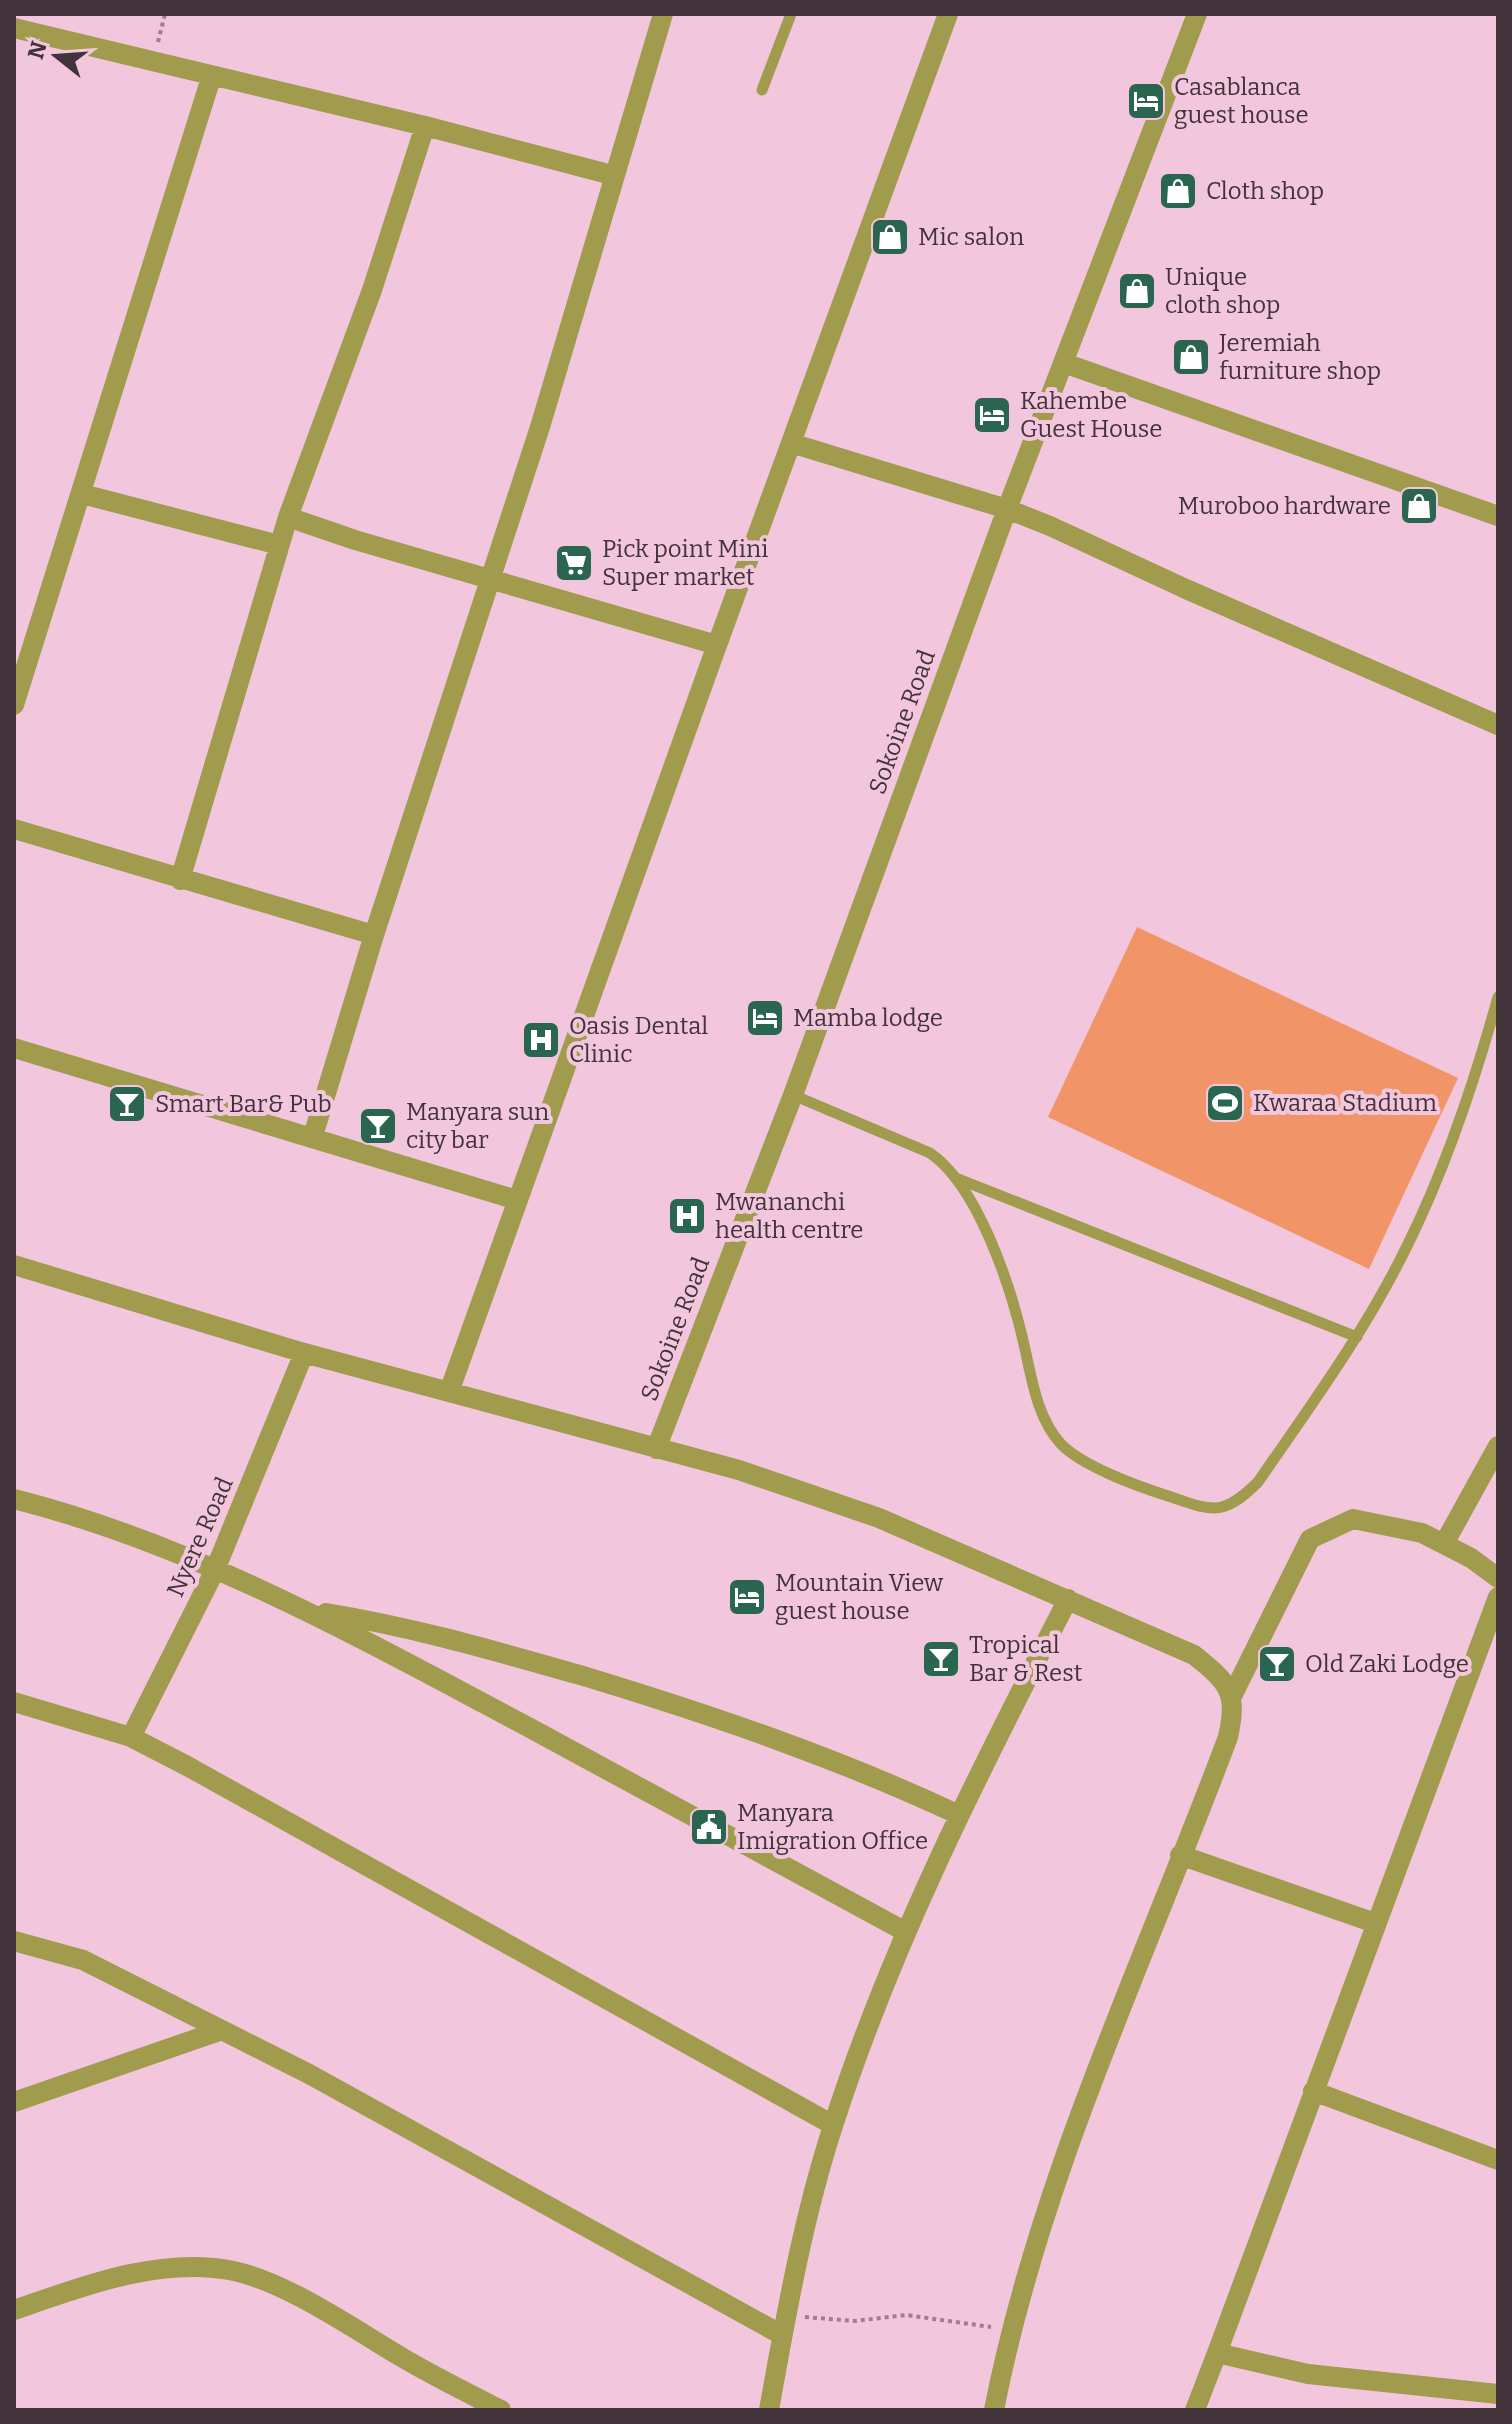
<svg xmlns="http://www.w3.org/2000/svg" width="1512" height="2424" viewBox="0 0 1512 2424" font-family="Bitter,serif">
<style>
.pitch{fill:#f19568}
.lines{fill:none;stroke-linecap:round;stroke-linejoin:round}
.path{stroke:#9d7f8e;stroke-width:4;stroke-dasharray:4 4;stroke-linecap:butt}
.lane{stroke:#a09b4d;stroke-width:11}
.street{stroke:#a09b4d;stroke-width:20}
.labels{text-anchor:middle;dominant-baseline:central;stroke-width:8;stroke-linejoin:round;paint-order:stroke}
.poi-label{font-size:24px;fill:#42323a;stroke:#f2c7dd;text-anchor:start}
.street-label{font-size:24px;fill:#42323a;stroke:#f2c7dd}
</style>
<rect width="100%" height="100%" fill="#f2c7dd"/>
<!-- pitch -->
<path class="pitch" d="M1137,927l321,151 -89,191 -321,-152z"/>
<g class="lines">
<!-- path -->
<path class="path" d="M158,42l7,-28
M805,2317l50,4 51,-6 85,12"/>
<!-- lane -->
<path class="lane" d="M762,90l29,-76
M793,1095l137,58c47,32 79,129 92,183 9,36 13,80 39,108 21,22 76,42 104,51 46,15 56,24 93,-13 53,-77 109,-153 150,-238 38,-77 67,-164 90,-247
M956,1178l401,159"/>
<!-- street -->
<path class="street" d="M14,28l411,98 187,49
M1064,363l434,153
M791,443l216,66 43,17 136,63 312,136
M82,494l197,51
M288,517l67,23 362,105
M14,705l197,-627
M14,829l360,106
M180,880l108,-363 84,-227 53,-164
M14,1048l503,152
M313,1136l61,-201 166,-508 123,-413
M14,1265l290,88 435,117 140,48 315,137c35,28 44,37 34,82 -83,223 -188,438 -234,673
M449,1392l268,-747 231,-631
M656,1449l137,-354 214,-586 190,-495
M14,1499c166,42 321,125 471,205 141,75 281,152 421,228
M1445,1542l53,-96
M1498,1597l-281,756 91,21 190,20
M326,1613c87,14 169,38 254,62 129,39 255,82 377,139
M1232,1696l78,-157 43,-20 69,14 49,25 27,20
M14,1702l117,35 58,30 644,358
M131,1737l84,-167 89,-217
M1180,1855l195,68
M14,1941l69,19 226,114 473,261
M1313,2091l185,69
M14,2102l208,-72
M14,2310c67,-23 143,-53 215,-40 55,10 125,59 174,88 32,19 65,35 98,52
M769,2410c17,-95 34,-192 64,-284 59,-184 147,-356 235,-527
M1195,2410l22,-57"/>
</g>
<!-- icons -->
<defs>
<symbol id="hotel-square" viewBox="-11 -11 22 22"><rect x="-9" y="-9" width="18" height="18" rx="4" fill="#2a654f" stroke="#f2c7dd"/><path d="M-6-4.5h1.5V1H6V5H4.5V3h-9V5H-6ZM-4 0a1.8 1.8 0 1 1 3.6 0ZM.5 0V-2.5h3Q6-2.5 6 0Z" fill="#fff"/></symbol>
<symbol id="shop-square" viewBox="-11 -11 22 22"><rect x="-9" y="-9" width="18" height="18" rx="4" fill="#2a654f" stroke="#f2c7dd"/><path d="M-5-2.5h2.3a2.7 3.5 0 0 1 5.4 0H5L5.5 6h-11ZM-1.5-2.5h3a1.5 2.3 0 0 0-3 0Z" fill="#fff"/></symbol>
<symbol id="supermarket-square" viewBox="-11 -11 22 22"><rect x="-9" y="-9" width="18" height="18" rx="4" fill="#2a654f" stroke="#f2c7dd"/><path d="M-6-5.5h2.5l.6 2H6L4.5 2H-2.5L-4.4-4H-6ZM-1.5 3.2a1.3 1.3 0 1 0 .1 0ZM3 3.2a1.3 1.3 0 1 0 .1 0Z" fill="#fff"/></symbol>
<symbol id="hospital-square" viewBox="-11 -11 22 22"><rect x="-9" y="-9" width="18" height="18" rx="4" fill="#2a654f" stroke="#f2c7dd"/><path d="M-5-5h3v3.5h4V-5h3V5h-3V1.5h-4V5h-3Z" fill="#fff"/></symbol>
<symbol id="stadium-square" viewBox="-11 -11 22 22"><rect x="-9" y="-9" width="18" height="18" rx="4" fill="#2a654f" stroke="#f2c7dd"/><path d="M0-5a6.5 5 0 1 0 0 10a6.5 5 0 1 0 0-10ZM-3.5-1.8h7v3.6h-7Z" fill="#fff"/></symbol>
<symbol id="bar-square" viewBox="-11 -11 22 22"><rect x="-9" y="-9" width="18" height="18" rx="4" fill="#2a654f" stroke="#f2c7dd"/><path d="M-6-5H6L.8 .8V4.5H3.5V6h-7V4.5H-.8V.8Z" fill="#fff"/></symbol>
<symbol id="civic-square" viewBox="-11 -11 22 22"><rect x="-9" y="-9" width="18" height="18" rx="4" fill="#2a654f" stroke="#f2c7dd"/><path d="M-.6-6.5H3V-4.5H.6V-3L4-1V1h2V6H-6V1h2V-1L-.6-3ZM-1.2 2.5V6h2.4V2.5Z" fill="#fff"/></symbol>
</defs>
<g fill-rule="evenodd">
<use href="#hotel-square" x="1124" y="79" width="44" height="44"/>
<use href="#shop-square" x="1156" y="169" width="44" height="44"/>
<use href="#shop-square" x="868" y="215" width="44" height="44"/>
<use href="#shop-square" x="1115" y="269" width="44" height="44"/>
<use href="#shop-square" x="1169" y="335" width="44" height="44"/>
<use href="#hotel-square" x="970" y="393" width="44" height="44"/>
<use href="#shop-square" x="1397" y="484" width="44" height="44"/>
<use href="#supermarket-square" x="552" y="541" width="44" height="44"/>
<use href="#hotel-square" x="743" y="996" width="44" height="44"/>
<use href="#hospital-square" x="519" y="1018" width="44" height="44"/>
<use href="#stadium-square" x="1203" y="1081" width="44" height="44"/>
<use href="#bar-square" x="105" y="1082" width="44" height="44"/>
<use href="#bar-square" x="356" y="1104" width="44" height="44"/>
<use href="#hospital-square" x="665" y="1194" width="44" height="44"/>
<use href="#hotel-square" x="725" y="1575" width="44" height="44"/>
<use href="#bar-square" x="919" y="1637" width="44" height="44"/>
<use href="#bar-square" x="1255" y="1642" width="44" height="44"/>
<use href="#civic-square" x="687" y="1805" width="44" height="44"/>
</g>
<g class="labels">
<!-- poi labels -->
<g class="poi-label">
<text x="1174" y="87">Casablanca<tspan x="1174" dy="28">guest house</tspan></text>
<text x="1206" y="191">Cloth shop</text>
<text x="918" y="237">Mic salon</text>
<text x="1165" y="277">Unique<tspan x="1165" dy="28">cloth shop</tspan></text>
<text x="1219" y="343">Jeremiah<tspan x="1219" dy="28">furniture shop</tspan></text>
<text x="1020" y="401">Kahembe<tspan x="1020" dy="28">Guest House</tspan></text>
<text x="1391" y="506" text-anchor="end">Muroboo hardware</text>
<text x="602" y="549">Pick point Mini<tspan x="602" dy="28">Super market</tspan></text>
<text x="793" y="1018">Mamba lodge</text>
<text x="569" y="1026">Oasis Dental<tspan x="569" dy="28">Clinic</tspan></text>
<text x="1253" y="1103">Kwaraa Stadium</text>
<text x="155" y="1104">Smart Bar&amp; Pub</text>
<text x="406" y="1112">Manyara sun<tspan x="406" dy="28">city bar</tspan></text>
<text x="715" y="1202">Mwananchi<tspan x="715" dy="28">health centre</tspan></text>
<text x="775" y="1583">Mountain View<tspan x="775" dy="28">guest house</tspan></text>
<text x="969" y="1645">Tropical<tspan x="969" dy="28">Bar &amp; Rest</tspan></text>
<text x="1305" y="1664">Old Zaki Lodge</text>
<text x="737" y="1813">Manyara<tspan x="737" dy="28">Imigration Office</tspan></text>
</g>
<!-- street labels -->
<g class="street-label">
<text transform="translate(902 722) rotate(-70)">Sokoine Road</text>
<text transform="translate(675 1329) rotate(-69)">Sokoine Road</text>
<text transform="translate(200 1537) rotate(-66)">Nyere Road</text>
</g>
</g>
<!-- border -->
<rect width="1512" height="2424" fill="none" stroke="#42323a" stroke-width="32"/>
<!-- north arrow -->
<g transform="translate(56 56) rotate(287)" stroke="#f2c7dd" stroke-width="6" paint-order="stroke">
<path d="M0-6L14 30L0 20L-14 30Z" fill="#42323a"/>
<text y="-12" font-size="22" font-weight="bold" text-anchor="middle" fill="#42323a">N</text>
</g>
</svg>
